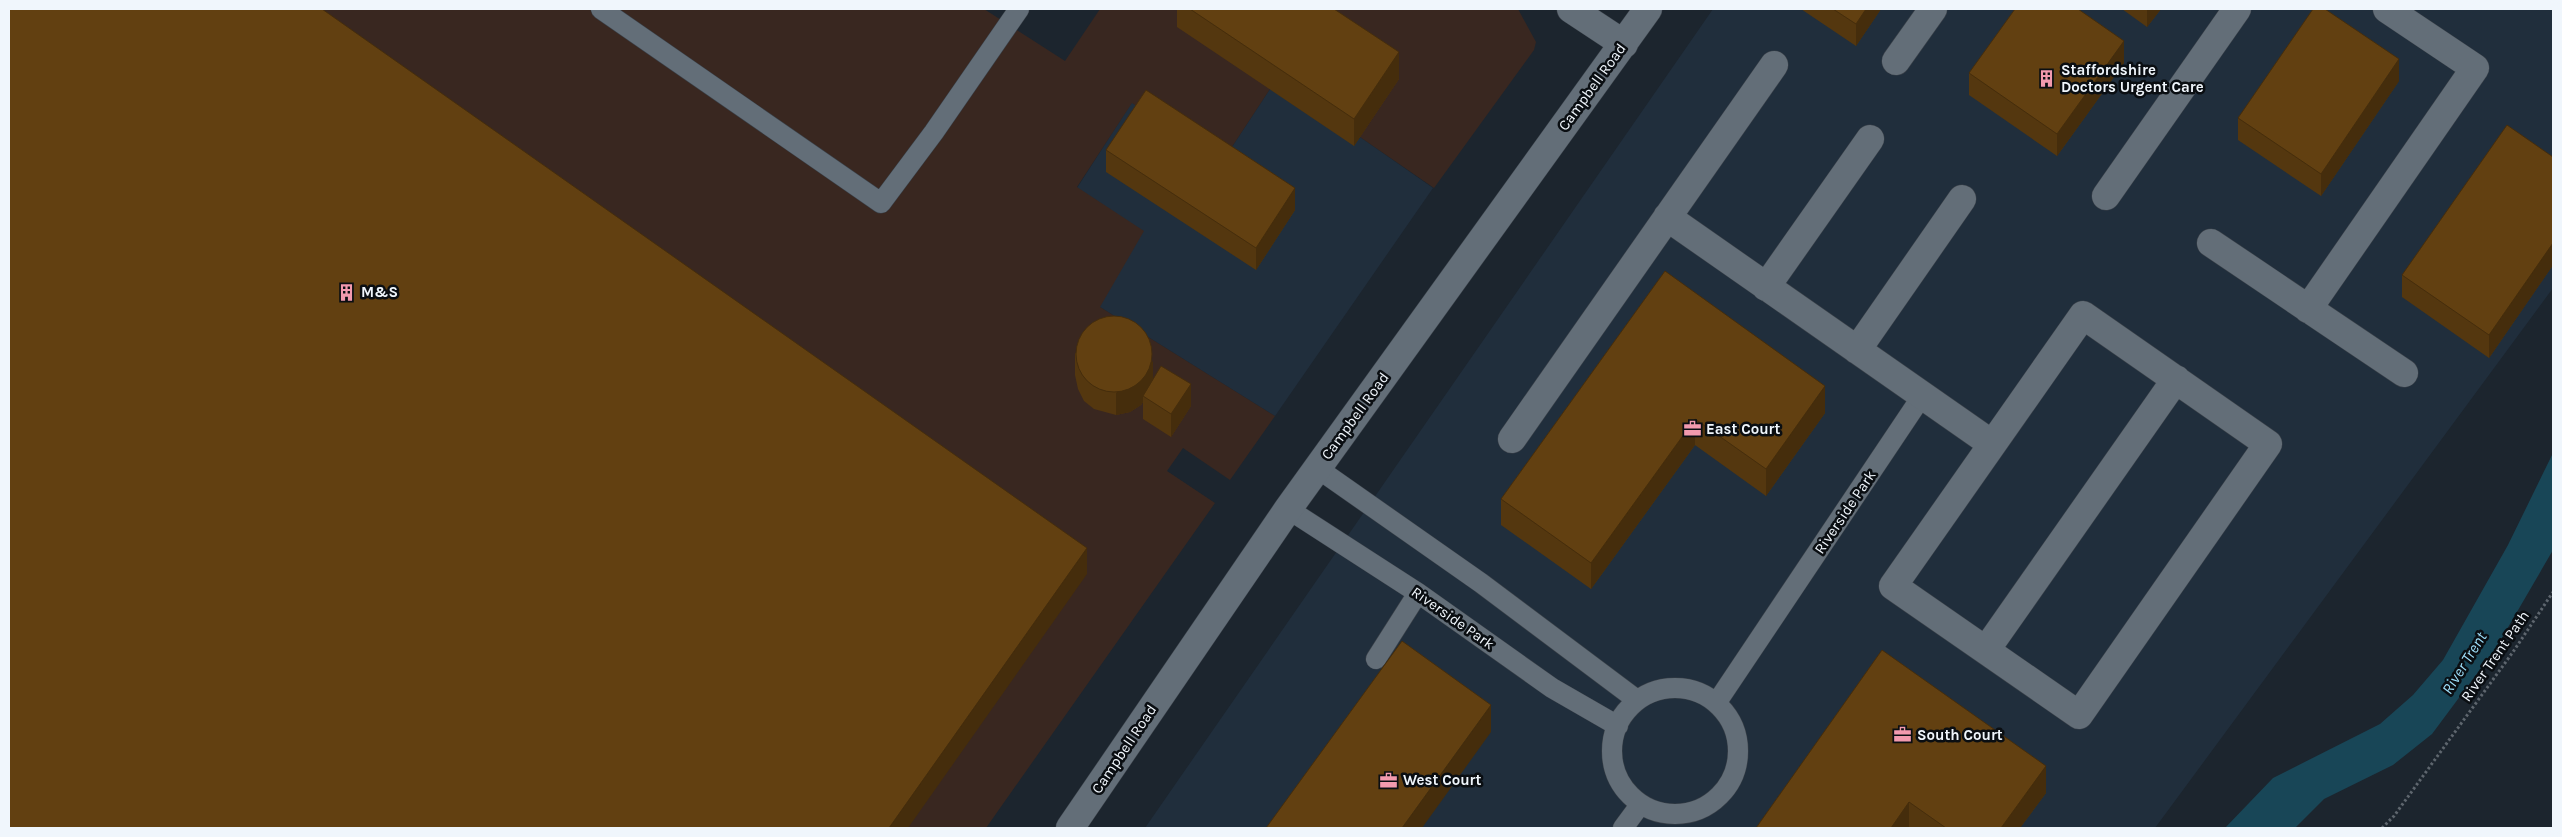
<svg xmlns="http://www.w3.org/2000/svg" width="2562" height="837" viewBox="0 0 2562 837" font-family="Karla,sans-serif">
<style>
.built{fill:#202e3c}
.industrial{fill:#392720}
.water{fill:#184657}
.lines{fill:none;stroke-linecap:round;stroke-linejoin:round}
.service-casing{stroke:#3a4149;stroke-width:21}
.minor-casing{stroke:#3a4149;stroke-width:29}
.path{stroke:#5e666e;stroke-width:3;stroke-dasharray:2.5 2.5;stroke-linecap:butt}
.service{stroke:#636e78;stroke-width:20}
.minor{stroke:#636e78;stroke-width:28}
.wall{fill:#54370f}
.shaded-wall{fill:#452d0c}
.building{fill:#624011;stroke:#452d0c}
.labels{text-anchor:middle;dominant-baseline:central;stroke-width:5;stroke-linejoin:round;paint-order:stroke}
.poi-label{font-size:15px;font-weight:bold;fill:#f0f6fc;stroke:#0a0e12;text-anchor:start}
.street-label{font-size:15px;fill:#f0f6fc;stroke:#0a0e12}
.water-label{font-size:16px;font-style:italic;fill:#9edffa;stroke:#0a0e12}
</style>
<rect width="100%" height="100%" fill="#1c252e"/>
<!-- built -->
<path class="built" d="M1713,9h840v279l-398,540h-1010z
M1270,89l84,56 6,-8 73,51 -158,228 -175,-109 -23,-119 55,-86 90,60z"/>
<!-- industrial -->
<path class="industrial" d="M9,9h975l81,52 35,-52h418l18,33 -2,8 -100,138 -74,-51 -6,8 -84,-56 -48,73 -90,-59 -55,84 67,44 -44,76 175,109 -45,64 -47,-32 -16,23 48,32 -229,325h-977z"/>
<!-- water -->
<path class="water" d="M2553,453v97l-57,98 -64,86 -39,31 -69,34 -29,29h-70l48,-50 107,-54 33,-29 30,-35 65,-115z"/>
<g class="lines">
<defs>
<path id="service" d="M601,9l280,194 53,-71 85,-123
M1317,468l164,115 156,117
M1288,509l130,84 134,95 66,38
M1376,659l42,-66
M1612 751a63 63 0 1 1 126 0a63 63 0 1 1-126 0Z
M1717,702l205,-306
M1623,828l17,-23"/>
<path id="minor" d="M1571,9l53,35
M1896,61l37,-52
M2106,196l131,-187
M1667,217l325,227
M2211,243l193,130
M1766,287l104,-148
M2308,309l167,-241 -88,-59
M2083,315l185,129 -189,271 -186,-129z
M1857,350l105,-151
M1512,439l262,-374
M1986,650l190,-271
M1070,828l218,-319 360,-500"/>
</defs>
<!-- service casing -->
<use href="#service" class="service-casing"/>
<!-- minor casing -->
<use href="#minor" class="minor-casing"/>
<!-- path -->
<path class="path" d="M2382,828l12,-12 119,-164 40,-60"/>
<!-- service -->
<use href="#service" class="service"/>
<!-- minor -->
<use href="#minor" class="minor"/>
</g>
<!-- wall -->
<path class="wall" d="M1177,9h157l65,70 -45,67 -177,-119z
M1801,9h80l-25,37z
M2122,9h39l-14,18z
M2124,63l-67,93 -88,-61v-22z
M2399,81l-78,115 -83,-56v-22z
M1106,150l189,60 -39,60 -150,-98z
M2553,157v108l-64,93 -87,-61v-22z
M1665,271l160,142 -59,83 -71,-51 -104,144 -90,-64v-26z
M1075,353l78,27 38,26 -20,31 -28,-18v-17l-2,3 -11,7 -14,3 -22,-6 -10,-8 -6,-12 -3,-14z
M1882,650l164,143 -26,35h-264z"/>
<!-- shaded-wall -->
<path class="shaded-wall" d="M1866,9h15l-25,37v-22z
M2147,9h14l-14,18z
M2124,41v22l-67,93v-22z
M1399,52v27l-45,67v-27z
M2399,59v22l-78,115v-22z
M1295,188v22l-39,60v-22z
M2553,243v22l-64,93v-23z
M1153,361v22l-10,13v6l-2,3 -11,7 -14,3v-22z
M1191,384v22l-20,31v-23z
M1825,386v27l-59,83v-27z
M1695,419v26l-104,144v-26z
M1087,548v26l-179,254h-19z
M1491,705v27l-69,96h-20z
M2046,766v27l-26,35h-19z
M1909,802v26h-18z"/>
<!-- building -->
<path class="building" d="M9,9h313l765,539 -198,280h-880z
M1190,9h144l65,43 -45,67z
M1833,9h33l-10,15z
M2015,9h63l46,32 -67,93 -88,-61z
M2313,9h12l74,50 -78,115 -83,-56z
M1146,90l149,98 -39,60 -150,-98z
M2507,125l46,32v86l-64,92 -87,-60z
M1665,271l160,115 -59,83 -71,-50 -104,144 -90,-64z
M1076 354a38 38 0 1 1 76 0a38 38 0 1 1-76 0Z
M1161,366l30,18 -20,30 -28,-18z
M1402,641l89,64 -89,123h-136z
M1882,650l164,116 -45,62h-55l-37,-26 -18,26h-135z"/>
<!-- icons -->
<defs>
<symbol id="building-bare" viewBox="-9 -9 18 18"><path d="M-4-6H4V6H1V3H-1V6H-4ZM-2.5-4.3h1.7v1.8h-1.7ZM.8-4.3h1.7v1.8H.8ZM-2.5-1h1.7V.8h-1.7ZM.8-1h1.7V.8H.8Z" fill="#f29aae" stroke="#0a0e12" stroke-width="2.5" paint-order="stroke"/></symbol>
<symbol id="office-bare" viewBox="-9 -9 18 18"><path d="M-6-3h4V-5.5h4V-3h4V5H-6ZM-1-4.5V-3h2v-1.5ZM-6 0V1H6V0Z" fill="#f29aae" stroke="#0a0e12" stroke-width="2.5" paint-order="stroke"/></symbol>
</defs>
<g fill-rule="evenodd">
<use href="#building-bare" x="2034" y="66" width="25" height="25"/>
<use href="#building-bare" x="334" y="280" width="25" height="25"/>
<use href="#office-bare" x="1680" y="416" width="25" height="25"/>
<use href="#office-bare" x="1890" y="722" width="25" height="25"/>
<use href="#office-bare" x="1376" y="768" width="25" height="25"/>
</g>
<g class="labels">
<!-- poi labels -->
<g class="poi-label">
<text x="2061" y="70">Staffordshire<tspan x="2061" dy="17">Doctors Urgent Care</tspan></text>
<text x="361" y="292">M&amp;S</text>
<text x="1706" y="429">East Court</text>
<text x="1917" y="735">South Court</text>
<text x="1403" y="780">West Court</text>
</g>
<!-- street labels -->
<g class="street-label">
<text transform="translate(1592 87) rotate(-54)">Campbell Road</text>
<text transform="translate(1355 416) rotate(-54)">Campbell Road</text>
<text transform="translate(1845 512) rotate(-56)">Riverside Park</text>
<text transform="translate(1453 618) rotate(35)">Riverside Park</text>
<text transform="translate(2495 656) rotate(-55)">River Trent Path</text>
<text transform="translate(1124 749) rotate(-56)">Campbell Road</text>
</g>
<!-- water labels -->
<g class="water-label">
<text transform="translate(2464 663) rotate(-58)">River Trent</text>
</g>
</g>
<!-- border -->
<rect width="2562" height="837" fill="none" stroke="#f0f6fc" stroke-width="20"/>
</svg>
